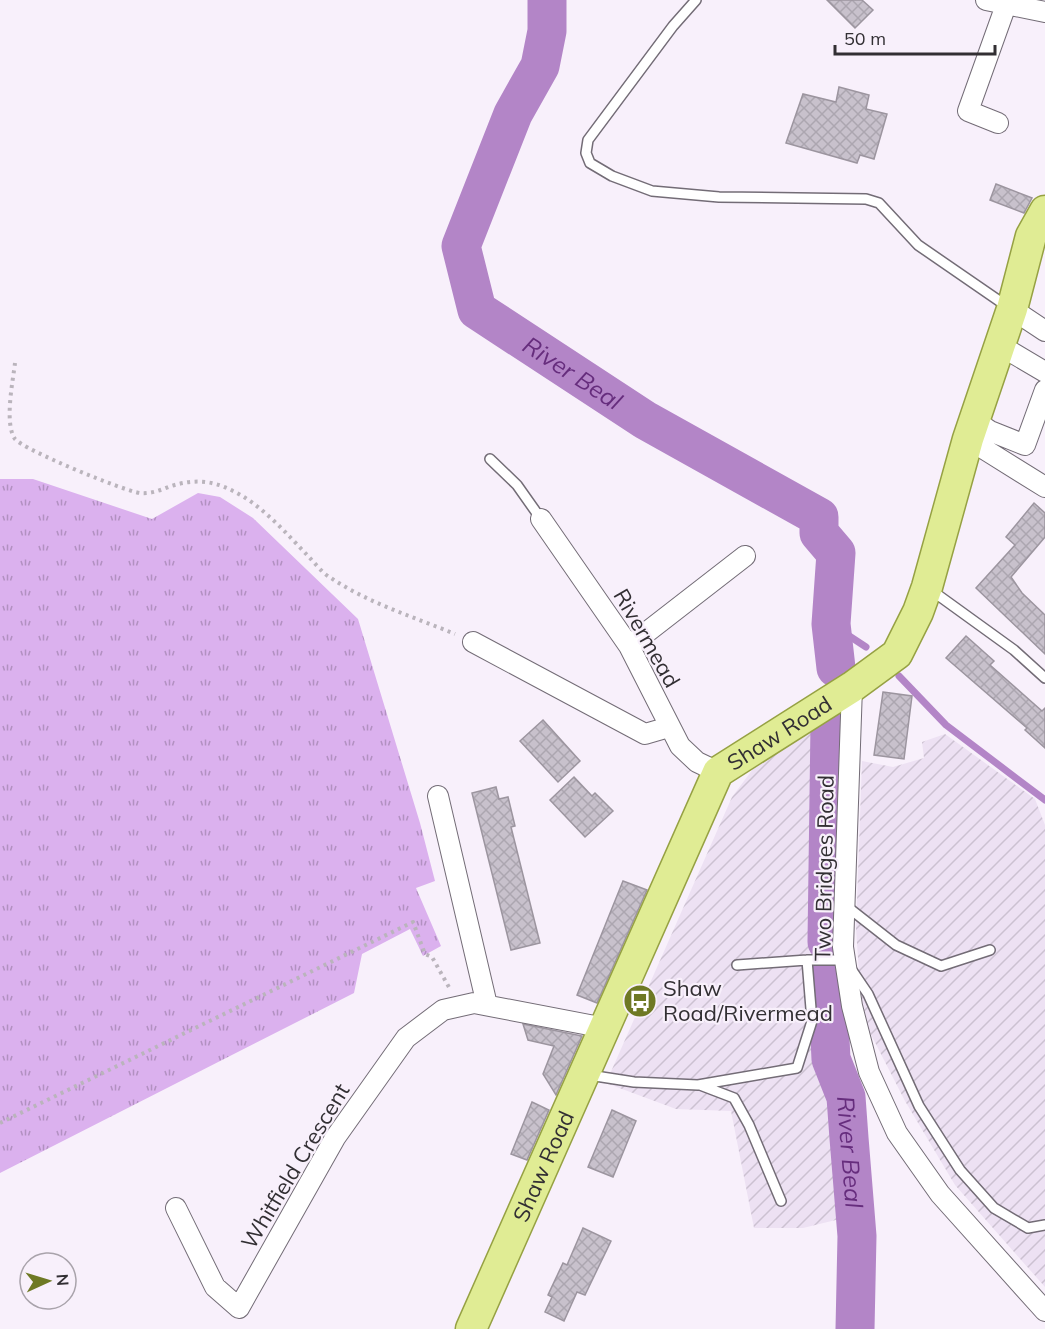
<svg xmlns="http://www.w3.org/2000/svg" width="1045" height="1329" viewBox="0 0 1045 1329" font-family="Mulish,sans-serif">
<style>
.industrial{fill:url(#industrial-furrows)}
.grass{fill:url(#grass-tufts)}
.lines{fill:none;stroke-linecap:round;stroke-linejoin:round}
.stream{stroke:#b385c7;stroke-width:7}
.river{stroke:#b385c7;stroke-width:39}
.building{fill:url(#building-cross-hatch);stroke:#9c959f;stroke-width:1.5}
.lane-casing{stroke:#736c76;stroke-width:12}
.street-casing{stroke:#736c76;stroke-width:22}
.primary-casing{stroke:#96a143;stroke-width:33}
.path{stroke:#bab4bc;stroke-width:4;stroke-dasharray:3 4.5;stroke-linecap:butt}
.lane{stroke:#fff;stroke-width:9}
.street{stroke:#fff;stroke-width:20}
.primary{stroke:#e0ec94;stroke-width:30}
.labels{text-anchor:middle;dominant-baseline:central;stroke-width:4.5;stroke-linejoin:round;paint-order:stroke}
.street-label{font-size:22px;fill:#322f33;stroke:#f8f0fb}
.poi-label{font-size:22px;fill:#322f33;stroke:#f8f0fb;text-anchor:start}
.water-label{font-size:24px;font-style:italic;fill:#662d7d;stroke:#f8f0fb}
</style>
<defs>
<pattern id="industrial-furrows" width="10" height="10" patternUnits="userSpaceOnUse" patternTransform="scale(1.5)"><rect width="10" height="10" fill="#ede1f3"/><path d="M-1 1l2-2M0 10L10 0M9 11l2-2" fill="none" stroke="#ccc1d1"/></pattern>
<pattern id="grass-tufts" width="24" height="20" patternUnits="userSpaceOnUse" patternTransform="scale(1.5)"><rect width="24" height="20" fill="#dbb1ee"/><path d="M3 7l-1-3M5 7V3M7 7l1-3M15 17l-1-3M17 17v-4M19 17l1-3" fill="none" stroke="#b290c1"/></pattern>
<pattern id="building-cross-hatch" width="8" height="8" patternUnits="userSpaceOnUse" patternTransform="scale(1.5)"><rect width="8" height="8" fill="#c8c1cc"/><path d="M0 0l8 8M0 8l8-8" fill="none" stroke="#aca6b0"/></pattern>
</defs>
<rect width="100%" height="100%" fill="#f8f0fb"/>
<!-- industrial -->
<path class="industrial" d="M825,723l-2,307 24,124 1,63 -45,11h-49l-23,-117 -55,-2 -70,-26 126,-286 27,-36z
M945,734l90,65 10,26v462l-90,-102 -50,-84 -43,-84 -6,-88 6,-168 31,6 31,-9 -2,-16z"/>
<!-- grass -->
<path class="grass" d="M0,479h33l119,40 46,-26 22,4 33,21 105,101 62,204 15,58 -19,7 25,58 -18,10 -13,-27 -48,25 -8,39 -354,180z"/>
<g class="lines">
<!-- stream -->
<path class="stream" d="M831,624l35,23
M899,676l47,49 99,75"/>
<!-- river -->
<g class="river">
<path id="s1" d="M547,0v31l-7,35 -27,48 -52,132 16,64 168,110 174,97v16l17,20 -5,71 5,44"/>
<path d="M827,942l3,-218"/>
<path id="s2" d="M827,977l4,82 15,38 3,41 8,98 -2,93"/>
</g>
</g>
<!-- building -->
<path class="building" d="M827,0h35l11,10 -18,18z
M839,87l30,8 -3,14 21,5 -13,45 -14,-4 -3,8 -71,-20 17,-49 33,8z
M996,184l36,14 -8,15 -34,-13z
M1034,503l11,10v24l-34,40 11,16 23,22v39l-69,-66 39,-43 -9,-8z
M966,636l28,25 -4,4 52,46 3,-3v40l-20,-18 2,-2 -81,-70z
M883,692l29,4 -8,63 -30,-4z
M543,720l37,41 -22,21 -38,-41z
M574,777l18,19 3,-3 18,18 -28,26 -35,-37z
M496,787l3,12 9,-2 7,29 -4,1 29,116 -29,7 -39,-157z
M623,881l24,9 -50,113 -20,-8z
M523,1024l59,12 -26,59 -13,-21 11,-28 -26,-6z
M532,1102l17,8 -22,50 -16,-6z
M612,1110l24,11 -23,56 -25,-10z
M583,1228l28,13 -26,54 -8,-3 -13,29 -19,-9 7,-15 -4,-2 15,-32 4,2z"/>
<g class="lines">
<defs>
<path id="lane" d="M696,0l-23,26 -85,114 -2,13 4,10 22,13 40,15 67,6 147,2 13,4 39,42 90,62
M490,459l27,26 24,34
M931,590l83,60 31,28
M845,905l51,40 45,21 49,-16
M737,965l70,-5
M589,1075l45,7 64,3 99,-17 15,-47 -5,-61h38l23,34 51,112 41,64 34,38 34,20 17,-3
M700,1085l34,13 15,27 32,76"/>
<path id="street" d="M986,0l59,12
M998,123l-30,-12 38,-106
M1012,309l33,22
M1001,346l44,26
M975,421l15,10 35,14 20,-55
M968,439l77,48
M541,519l88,127 51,100 17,16 21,10
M473,642l172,92 24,-7
M629,646l116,-90
M852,687l-9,260 9,59 17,66 28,61 43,61 105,117
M438,796l49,209
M176,1208l39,79 24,21 96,-170 71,-100 37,-28 31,-7 131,25"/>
<g id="primary">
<path id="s3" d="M471,1329l247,-557 134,-85 45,-33 21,-42 9,-25 41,-148 44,-130 19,-73 14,-25"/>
</g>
</defs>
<!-- lane casing -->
<use href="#lane" class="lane-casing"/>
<!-- street casing -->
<use href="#street" class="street-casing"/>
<!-- primary casing -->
<use href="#primary" class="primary-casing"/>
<!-- path -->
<path class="path" d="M15,363c-2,18 -11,60 0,76 9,11 109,52 125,54 11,1 21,-3 31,-7 23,-7 41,-6 62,5 29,14 53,42 75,65 7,7 14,17 23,22 37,25 83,39 124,56
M0,1123l413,-201 12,32 7,3 18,32"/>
<!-- lane -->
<use href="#lane" class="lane"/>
<!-- street -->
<use href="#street" class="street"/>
<!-- primary -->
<use href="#primary" class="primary"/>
</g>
<!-- icons -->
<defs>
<symbol id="bus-disc" viewBox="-11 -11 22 22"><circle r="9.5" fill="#6e7924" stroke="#f8f0fb"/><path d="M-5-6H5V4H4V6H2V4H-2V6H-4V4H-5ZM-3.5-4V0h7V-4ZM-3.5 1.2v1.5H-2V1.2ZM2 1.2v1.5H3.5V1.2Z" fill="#fff"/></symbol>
</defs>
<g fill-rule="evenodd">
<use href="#bus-disc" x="621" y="982" width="38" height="38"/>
</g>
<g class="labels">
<!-- street labels -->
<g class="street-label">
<text transform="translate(647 638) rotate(60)">Rivermead</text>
<text stroke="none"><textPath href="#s3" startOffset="682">Shaw Road</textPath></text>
<text transform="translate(824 868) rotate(-89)">Two Bridges Road</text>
<text transform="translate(295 1166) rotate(-59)">Whitfield Crescent</text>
<text stroke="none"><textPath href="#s3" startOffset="178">Shaw Road</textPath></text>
</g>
<!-- poi labels -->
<g class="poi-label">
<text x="663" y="988">Shaw<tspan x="663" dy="25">Road/Rivermead</tspan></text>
</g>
<!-- water labels -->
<g class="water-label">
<text stroke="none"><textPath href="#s1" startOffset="444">River Beal</textPath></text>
<text stroke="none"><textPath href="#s2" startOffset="178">River Beal</textPath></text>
</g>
</g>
<!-- north arrow -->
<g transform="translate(48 1281) rotate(86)"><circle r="28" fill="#f8f0fb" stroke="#a9a3ab" stroke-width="1.5"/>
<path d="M0-4.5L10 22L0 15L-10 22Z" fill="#6e7924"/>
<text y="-9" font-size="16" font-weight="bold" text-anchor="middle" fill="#322f33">N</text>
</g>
<!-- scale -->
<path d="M835 45v9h160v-9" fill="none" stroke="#322f33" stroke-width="3"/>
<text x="844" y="45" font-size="18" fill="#322f33" stroke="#f8f0fb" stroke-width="4.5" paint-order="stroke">50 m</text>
</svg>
